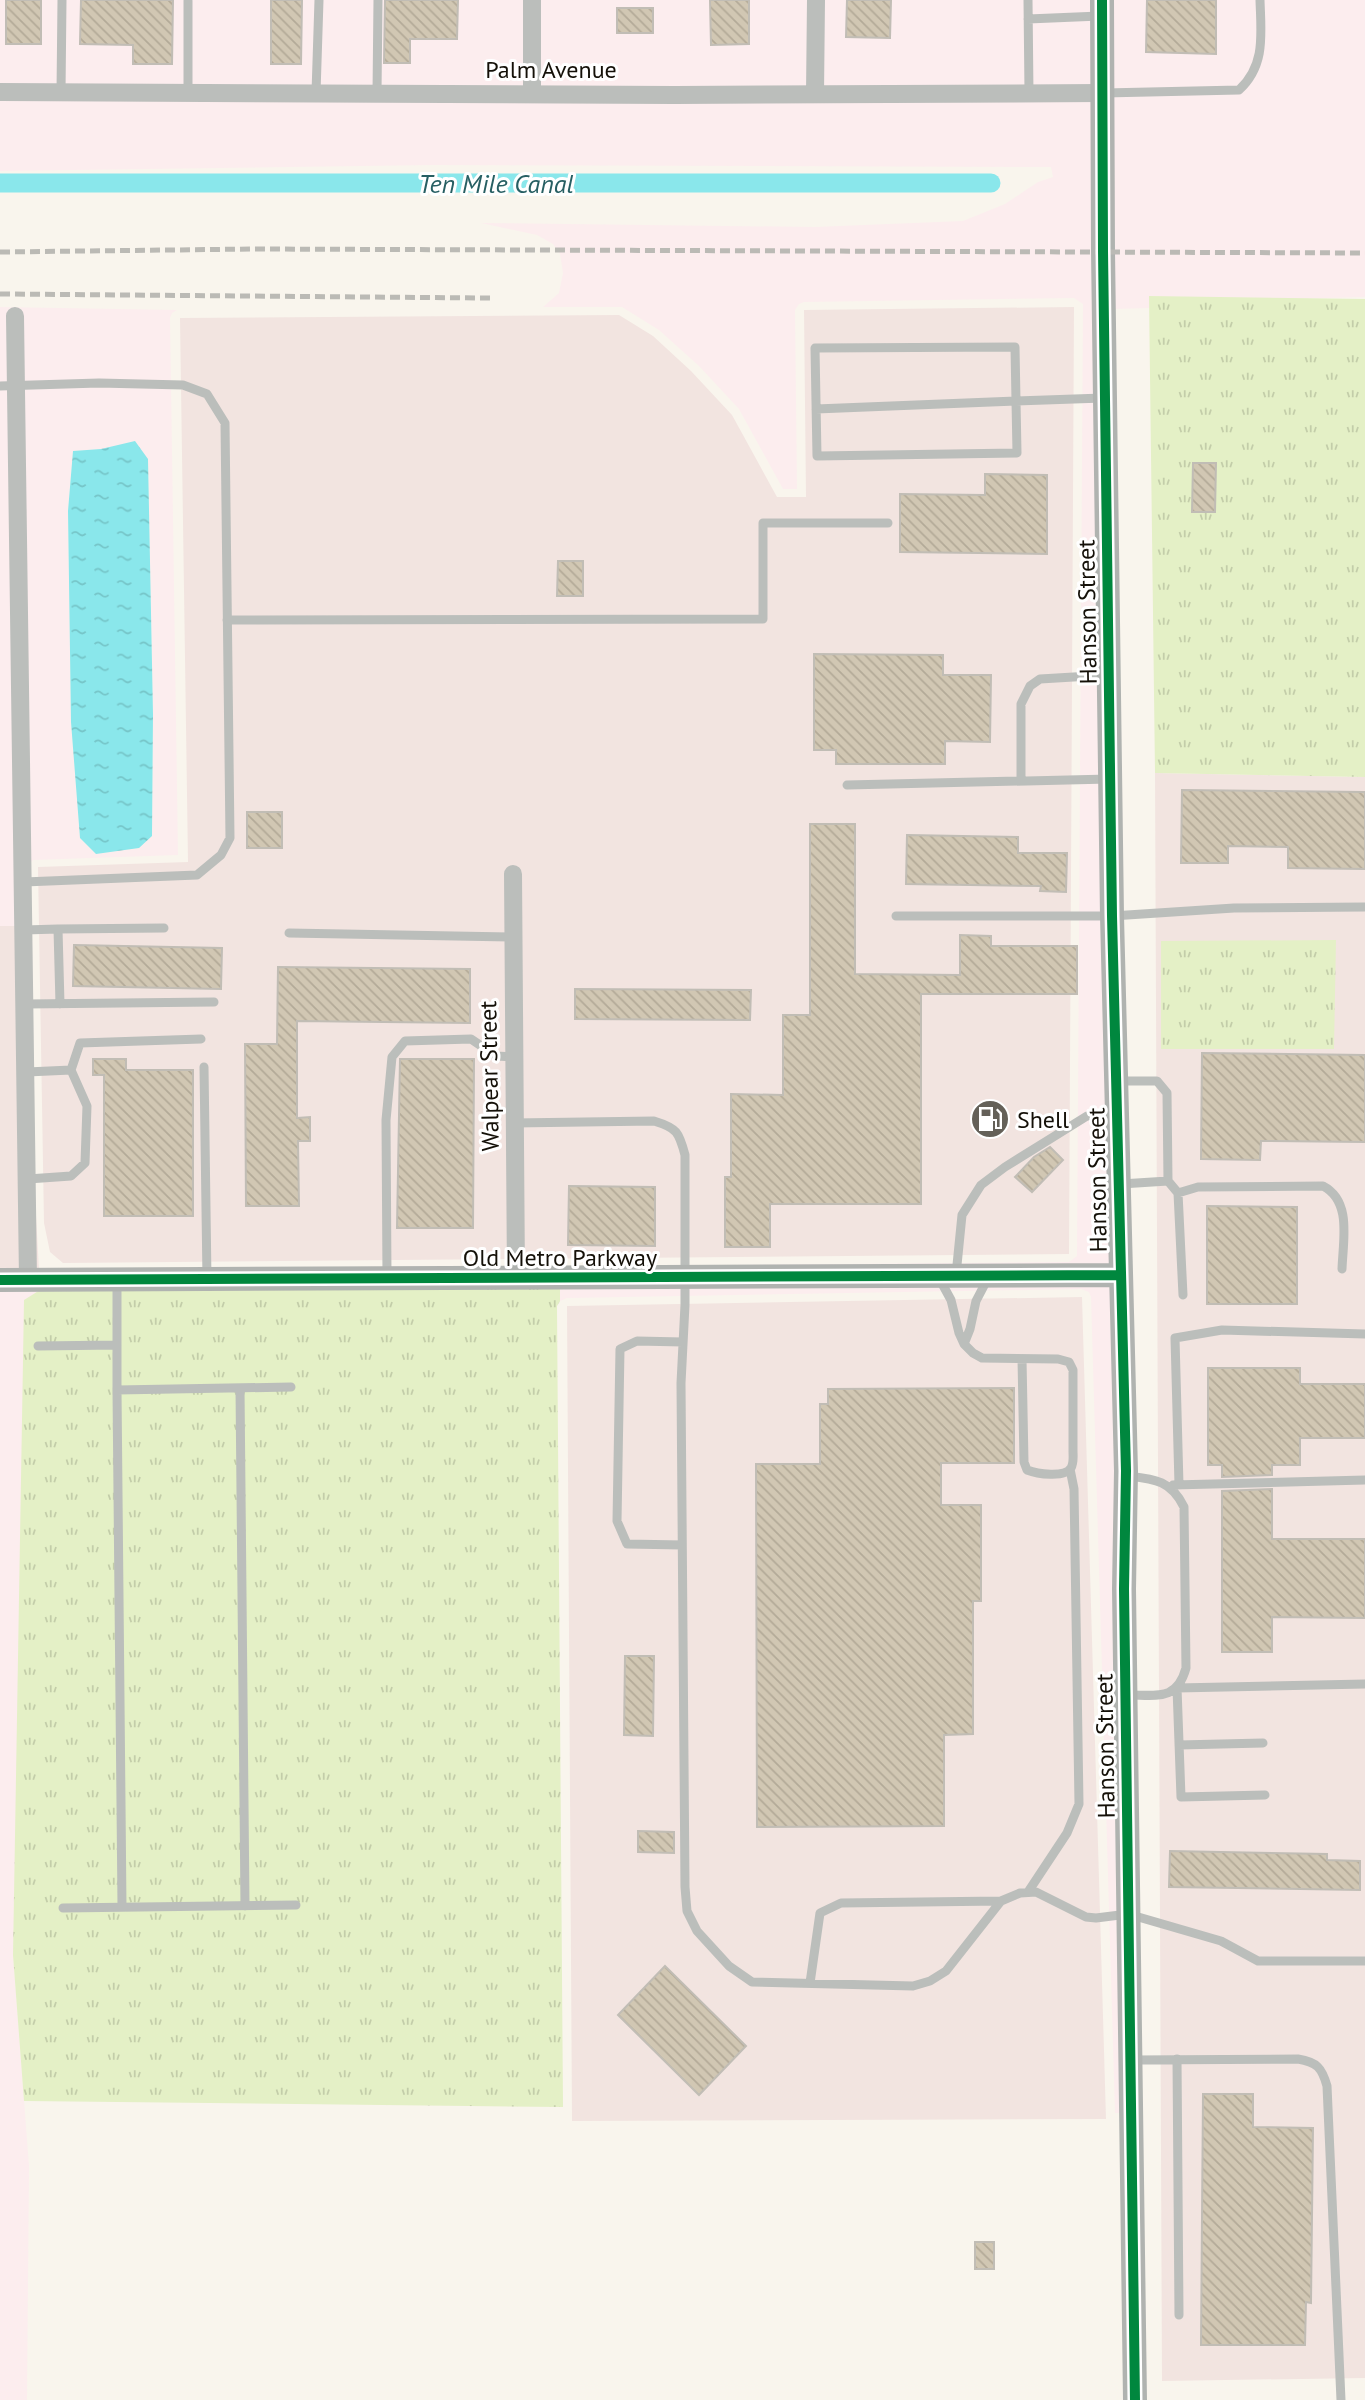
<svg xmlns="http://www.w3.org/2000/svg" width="1365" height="2400" viewBox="0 0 1365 2400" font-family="'PT Sans',sans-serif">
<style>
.commercial{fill:#fcedee;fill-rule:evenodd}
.industrial{fill:#f2e4e0}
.grass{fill:url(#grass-tufts)}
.water{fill:url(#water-ripples)}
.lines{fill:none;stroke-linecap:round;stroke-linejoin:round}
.canal{stroke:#8ae7eb;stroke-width:19}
.building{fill:url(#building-back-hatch);stroke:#c1bdb5;stroke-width:2}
.lane{stroke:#bbbebb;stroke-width:9}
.street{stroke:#bbbebb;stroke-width:18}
.secondary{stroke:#b0b3b0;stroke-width:24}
.rail{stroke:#bbbab5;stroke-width:5;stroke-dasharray:10 5;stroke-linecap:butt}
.cycleway-casing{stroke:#fff;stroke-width:15}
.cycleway{stroke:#00873e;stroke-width:10}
.labels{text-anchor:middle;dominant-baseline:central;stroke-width:6;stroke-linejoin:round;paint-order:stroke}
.street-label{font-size:24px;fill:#141008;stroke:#fff}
.poi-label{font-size:24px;fill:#141008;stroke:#fff;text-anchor:start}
.water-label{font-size:26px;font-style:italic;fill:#275f63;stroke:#fff}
</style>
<defs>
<pattern id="grass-tufts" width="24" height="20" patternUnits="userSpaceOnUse" patternTransform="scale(1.75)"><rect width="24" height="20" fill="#e4f0c6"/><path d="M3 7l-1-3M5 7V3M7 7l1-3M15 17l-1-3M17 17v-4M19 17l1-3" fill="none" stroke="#c3cda9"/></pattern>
<pattern id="water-ripples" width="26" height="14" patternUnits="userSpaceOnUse" patternTransform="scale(1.75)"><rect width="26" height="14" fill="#8ae7eb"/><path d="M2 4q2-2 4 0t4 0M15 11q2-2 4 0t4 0" fill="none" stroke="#76c5c8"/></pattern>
<pattern id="building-back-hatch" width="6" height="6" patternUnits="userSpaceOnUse" patternTransform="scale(1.75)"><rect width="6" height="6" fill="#d1c7b3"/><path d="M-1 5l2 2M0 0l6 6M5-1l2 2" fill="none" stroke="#b3aa98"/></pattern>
</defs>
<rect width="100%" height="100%" fill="#f9f5ed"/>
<!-- commercial -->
<path class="commercial" d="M0,0h1091l18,1266 -735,2 695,-6 8,-6 6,-952 -9,-6 -270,4 -5,2 -4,6 2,179h-14l-44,-80 -40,-43 -40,-36 -37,-23h-79l16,-14 4,-20 -3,-19 -7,-10 -16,-9 -56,-12 334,4 148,-6 42,-17 33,-22 15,-5 -2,-10 -618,-2 -433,6z
M1113,0h252v297l-151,4 -3,5 -96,3z
M0,307l177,3 -5,3 -2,5 8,537 -145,5 -4,4 -9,62h-20zM101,449l47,10 5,255 -1,122 -14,12 -42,6 -16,-16 -9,-116 -3,-211 5,-60z
M1110,1285l5,186 5,642h-5l-24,-816 -2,-5 -8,-3 -514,9 -7,3v-14z
M40,1290l-27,665 16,211 -2,234h-27v-1109z"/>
<!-- industrial -->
<path class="industrial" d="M1074,307l-5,947 -1006,9 -13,-11 -6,-29 -6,-356 150,-5 -8,-544 439,-3 34,21 38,35 41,44 45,82h29l-2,-187z
M1155,773l210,4v1601l-203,3z
M0,926h20l19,344h-39z
M1082,1297l24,822 -534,2 -5,-815z"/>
<!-- grass -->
<path class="grass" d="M1149,296l216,3v478l-210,-4z
M1336,940l-2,109h-173v-108z
M560,1287v14l-3,5 6,801 -539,-6 -11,-146 11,-655 16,-10z"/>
<!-- water -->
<path class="water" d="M135,441l13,18 5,255 -1,122 -13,12 -43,6 -16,-16 -9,-116 -3,-211 5,-60 28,-2z"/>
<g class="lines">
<!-- canal -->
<path class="canal" d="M0,183h991"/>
</g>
<!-- building -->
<path class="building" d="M6,0h35v44h-35z
M81,0h92l-1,64h-39v-19l-53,-1z
M271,0h31l-1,64h-30z
M385,0h73l-1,39h-47v24h-26z
M710,0h39v44l-38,1z
M847,0h44l-1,38 -44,-1z
M1147,0h69v54l-70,-2z
M617,8h36v25h-36z
M1193,463h23l-1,49h-23z
M985,474l62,1v79l-147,-2v-58l85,1z
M558,561h25v35h-26z
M814,654l129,1v20h48l-1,67 -45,-1v23h-109v-14h-22z
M1182,790l183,2v77l-77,-1v-21l-60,-1v17h-47z
M247,812h35v36h-35z
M810,824h45v150l105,1v-40l31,1v10h86v48h-156v210h-151v43h-45v-70h6v-83l52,1v-80h27z
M907,835l111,2v16h49l-1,39 -26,-1 1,-5 -135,-2z
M74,945l148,3 -1,41 -148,-3z
M278,967l192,2v54l-173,-2v97l13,-1v24h-12l1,65h-53l-1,-162h32z
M575,989l176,1 -1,30 -175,-1z
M1202,1053l163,2v87l-104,-1 -1,19 -59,-1z
M93,1059h33v11h67v146h-89v-141h-11z
M400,1059h74l-1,169h-76z
M1050,1147l13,13 -31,32 -17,-15 19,-20z
M569,1186l86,1v59l-87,-1z
M1207,1206l90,1v97h-90z
M1208,1368h92v16h65v54h-65v27h-28v10l-50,2v-12h-14z
M1014,1388v75h-73v42h40v96h-8v133l-29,1v91l-187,1 -1,-363h64v-60h8v-15z
M1272,1489v50h93v79l-93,-1v35h-50v-161z
M625,1656h29l-1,80 -29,-1z
M638,1831l36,1v21l-36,-1z
M1170,1851l157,3v6l33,1v29l-191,-3z
M665,1966l81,80 -47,49 -81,-80z
M1203,2094h50v33l60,1 -2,175 -5,-1 -1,43h-104z
M975,2242h19v27h-19z"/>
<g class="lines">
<!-- lane -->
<path class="lane" d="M1028,0l1,93
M1028,19l72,-3
M61,92l1,-92
M188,92v-91
M316,93l3,-93
M377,93l1,-93
M1104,93l135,-3c27,-25 22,-56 21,-90
M0,386l99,-3 84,2 24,9 18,29 5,415 -9,17 -24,20 -173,7
M816,409l200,-8 1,52 -200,3 -2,-108 200,-1 1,54 87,-3
M227,620l536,-1v-96h125
M1021,781v-77l9,-18 10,-7 67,-4
M847,785l262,-6
M896,916h216l122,-8 131,-1
M58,929l106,-1
M24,930l34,-1 2,75
M289,933l223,4
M26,1004l188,-2
M204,1067l3,212
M27,1072l44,-2 9,-27 121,-4
M1117,1081h40l10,12 1,88 10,12 5,102
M514,1123l140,-2c23,7 25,11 31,34v150l-4,78 4,504 2,24 10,20 32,35 23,16 161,4 17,-5 16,-10 55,-70 19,-8 16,-1 50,25 10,1 32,-4 93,27 37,20h107
M28,1179l43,-3 14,-13 2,-57 -16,-36
M1121,1184l47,-3
M1178,1193l20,-6 125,-1c29,15 20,54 19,83
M956,1275l6,-60 19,-30 24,-18 82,-51 30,-1
M387,1276l-1,-156 6,-63 13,-16 66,-2 25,17 17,1
M939,1278l12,22 8,33 5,11 6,-15 6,-28 11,-21
M117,1281v109l174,-3
M964,1344l9,9 9,5 76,1 11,3 4,8v81c0,5 1,12 -2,17 -6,10 -34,6 -44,2l-3,-8 -2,-103
M38,1346l79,-1
M240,1388l5,518
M117,1390l5,517
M1127,1476c27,3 44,4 57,31l2,161c-9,33 -29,27 -58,27
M1173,1485l192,-5
M1179,1485l-4,-147 47,-8 143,4
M682,1545l-55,-1 -10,-23 3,-172 17,-8 46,1
M1179,1745l84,-2
M1265,1795l-84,2 -4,-109 188,-4
M1028,1892l39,-59 12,-29 -5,-315 -4,-20
M63,1908l233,-3
M810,1983l10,-70 21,-10 160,-2
M1177,2059l2,256
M1131,2060l167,-1c19,3 24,9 29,27l14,314"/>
<!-- street -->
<path class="street" d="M532,0v93
M0,92l675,3 427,-2
M815,94l1,-94
M15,316l13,964
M513,874l3,404"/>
<!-- secondary -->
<path class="secondary" d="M1102,0l1,251 9,665 14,555 -2,118 11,811
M0,1280l1120,-5"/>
<!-- rail -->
<path class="rail" d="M0,252l255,-3 1110,4
M0,294l490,4"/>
<defs>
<path id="cycleway" d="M1102,0l1,251 9,665 14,555 -2,118 11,811
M0,1280l1120,-5"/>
</defs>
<!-- cycleway casing -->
<use href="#cycleway" class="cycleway-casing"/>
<!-- cycleway -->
<use href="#cycleway" class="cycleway"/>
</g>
<!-- icons -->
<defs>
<symbol id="fuel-disc" viewBox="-11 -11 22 22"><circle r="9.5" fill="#646058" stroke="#fff"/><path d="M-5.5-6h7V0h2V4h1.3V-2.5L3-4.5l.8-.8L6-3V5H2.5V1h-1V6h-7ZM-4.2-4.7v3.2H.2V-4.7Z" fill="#fff"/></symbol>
</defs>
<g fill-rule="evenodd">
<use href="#fuel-disc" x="968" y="1097" width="44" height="44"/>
</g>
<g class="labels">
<!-- street labels -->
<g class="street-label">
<text x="551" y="69">Palm Avenue</text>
<text transform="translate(1087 612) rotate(-91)">Hanson Street</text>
<text transform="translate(489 1076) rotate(-91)">Walpear Street</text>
<text transform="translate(1097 1180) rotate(-91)">Hanson Street</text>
<text x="560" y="1257">Old Metro Parkway</text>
<text transform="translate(1105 1746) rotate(-91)">Hanson Street</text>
</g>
<!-- poi labels -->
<g class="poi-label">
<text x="1017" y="1119">Shell</text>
</g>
<!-- water labels -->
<g class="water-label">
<text x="496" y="183">Ten Mile Canal</text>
</g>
</g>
</svg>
